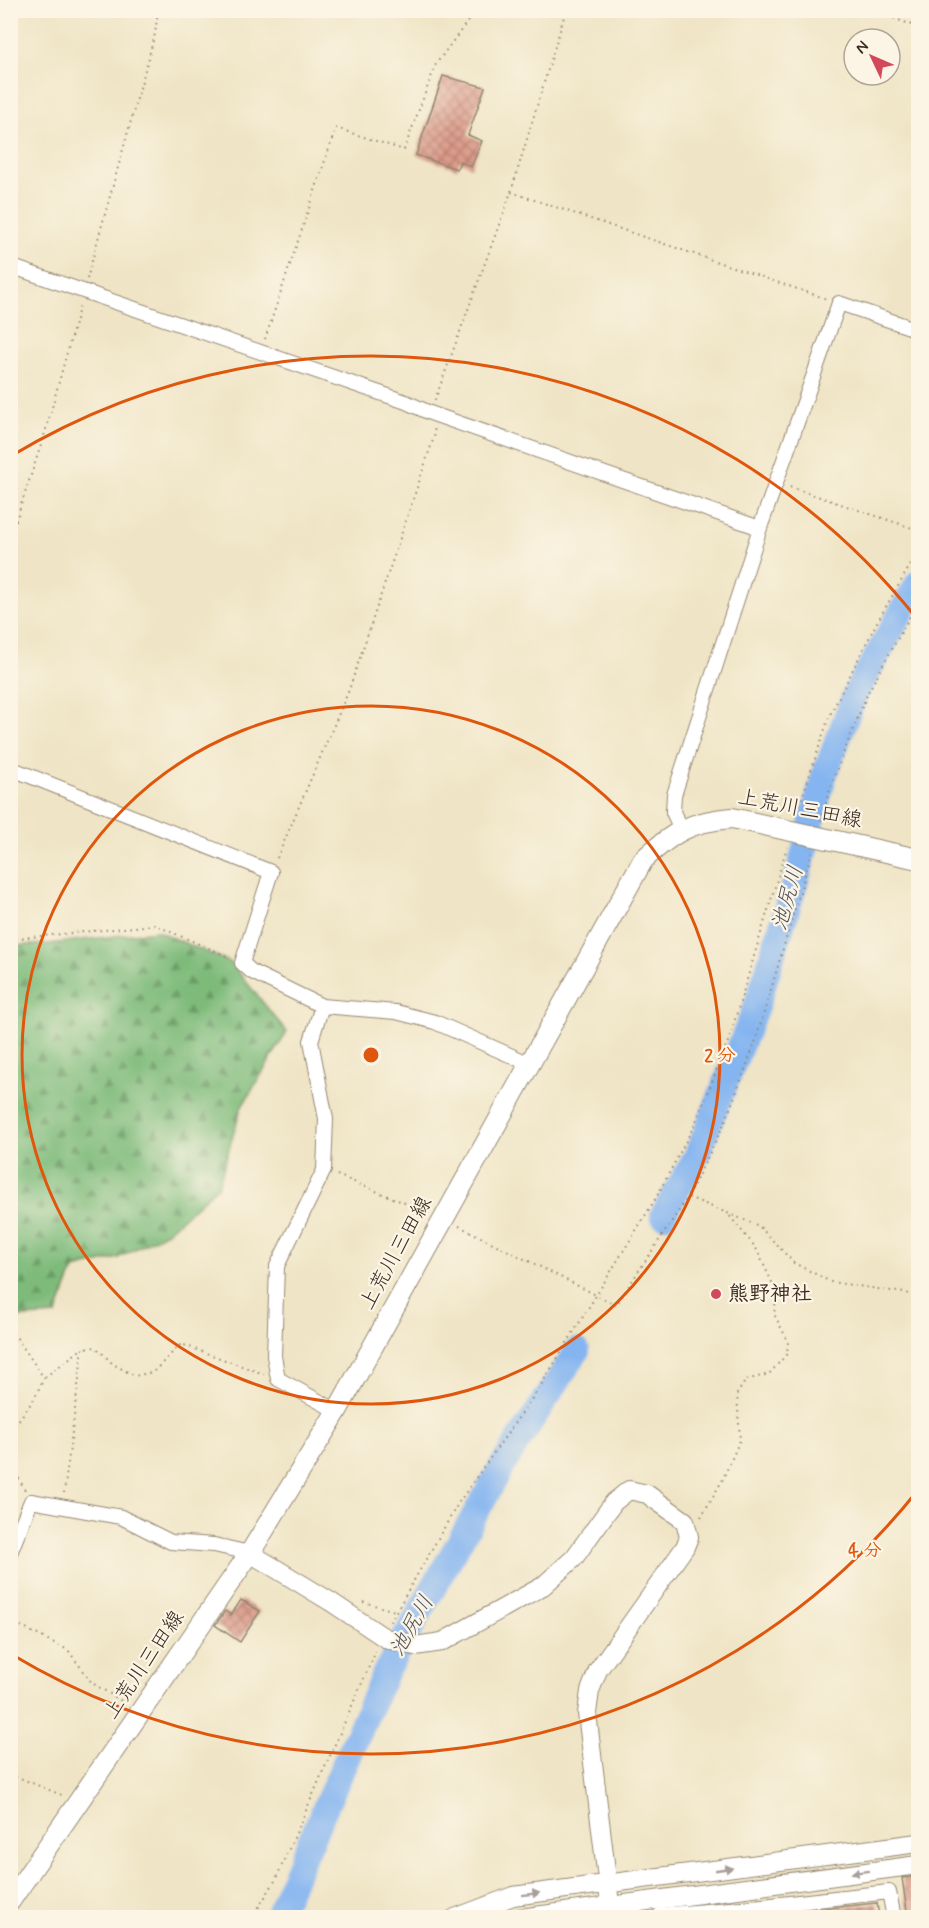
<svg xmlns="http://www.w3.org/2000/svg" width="929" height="1928" viewBox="0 0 929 1928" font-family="Mynerve,'Klee One',sans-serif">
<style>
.forest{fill:url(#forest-firs);stroke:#5c724c;stroke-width:1.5}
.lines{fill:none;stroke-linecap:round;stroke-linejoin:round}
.river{stroke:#85b5f0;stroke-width:26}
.building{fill:url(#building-cross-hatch)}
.minor-casing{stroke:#958772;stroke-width:16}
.tertiary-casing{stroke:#958772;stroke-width:20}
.secondary-casing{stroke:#958772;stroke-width:22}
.path{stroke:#958772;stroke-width:2;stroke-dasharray:1.5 4.5;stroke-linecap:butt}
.minor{stroke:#fff;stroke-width:14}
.tertiary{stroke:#fff;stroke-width:18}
.secondary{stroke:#fff;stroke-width:20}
.tertiary-bridge-casing{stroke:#958772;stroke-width:20;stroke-linecap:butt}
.tertiary-bridge{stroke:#fff;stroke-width:18}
.oneway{fill:#a79f9a}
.ring{fill:none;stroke:#df570d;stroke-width:3}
.poi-dot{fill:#d1495b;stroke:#fcf5e5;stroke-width:2}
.labels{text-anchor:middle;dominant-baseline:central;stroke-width:4.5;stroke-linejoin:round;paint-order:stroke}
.street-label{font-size:21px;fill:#3b2a1e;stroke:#fcf5e5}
.poi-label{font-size:21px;font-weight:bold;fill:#3b2a1e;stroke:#fcf5e5;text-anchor:start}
.water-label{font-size:22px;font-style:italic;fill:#51545d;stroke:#fcf5e5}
.centre{fill:#df570d;stroke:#fcf5e5;stroke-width:3}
.ring-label{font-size:18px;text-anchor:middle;font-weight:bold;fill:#df570d;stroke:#fcf5e5;stroke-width:4.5;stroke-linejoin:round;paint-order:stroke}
</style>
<defs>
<pattern id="forest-firs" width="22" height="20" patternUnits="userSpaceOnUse" patternTransform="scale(1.5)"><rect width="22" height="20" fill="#7ebb7a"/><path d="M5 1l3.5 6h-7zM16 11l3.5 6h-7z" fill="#689863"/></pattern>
<pattern id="building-cross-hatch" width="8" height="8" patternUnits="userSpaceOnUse" patternTransform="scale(1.5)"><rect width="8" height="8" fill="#dc9b8a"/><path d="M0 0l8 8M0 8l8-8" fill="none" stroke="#b47f70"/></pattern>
</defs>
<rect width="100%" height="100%" fill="#fcf5e5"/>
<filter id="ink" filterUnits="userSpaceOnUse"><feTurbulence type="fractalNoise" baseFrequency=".0167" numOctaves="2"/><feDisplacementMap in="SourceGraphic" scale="12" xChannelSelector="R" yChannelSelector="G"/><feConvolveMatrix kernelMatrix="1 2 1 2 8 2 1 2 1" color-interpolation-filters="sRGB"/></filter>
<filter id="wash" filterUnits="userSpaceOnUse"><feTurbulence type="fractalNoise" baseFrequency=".008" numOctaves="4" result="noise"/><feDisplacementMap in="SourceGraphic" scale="24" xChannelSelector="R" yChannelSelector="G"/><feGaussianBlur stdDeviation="1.35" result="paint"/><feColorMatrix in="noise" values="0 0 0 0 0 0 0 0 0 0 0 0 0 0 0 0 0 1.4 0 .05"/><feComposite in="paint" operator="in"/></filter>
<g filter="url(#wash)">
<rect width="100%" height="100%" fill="#efe4c5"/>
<!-- forest -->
<path class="forest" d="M157,931l73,31 57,70 -46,76 -23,78 -51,46 -49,26 -44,11 -18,46 -45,3v-372l38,-2z"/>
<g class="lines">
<!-- river -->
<path class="river" d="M663,1215l33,-58 61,-153 42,-133 24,-92 32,-85 63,-111
M276,1918l109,-245 119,-210 73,-112"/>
</g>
<g id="blocks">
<!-- building -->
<path class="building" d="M443,76l42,11 -17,48 14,6 -11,26 -11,-6 -3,8 -41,-14z
M241,1600l19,11 -20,31 -25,-17 10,-14 6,4z
M918,1876v33l-11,2 -5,-33z
M877,1903l2,14h-90v-5z"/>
</g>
</g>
<g filter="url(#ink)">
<use href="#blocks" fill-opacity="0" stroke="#958772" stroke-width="1.5"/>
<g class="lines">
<defs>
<path id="minor" d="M10,266l396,136 24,11 330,115
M10,768l261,104 -29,91 10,9 70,34 74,6 39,10 95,42
M681,829l-8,-17 1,-17 86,-267 79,-225 79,27
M322,1006l-11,35 15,78 -2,51 -47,96 -3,90 4,23 59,32
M10,1553l21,-52 90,16 50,25 43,3 36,8
M753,1907l136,-15 5,26
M660,1918v-3l93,-8 2,11"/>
<path id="tertiary" d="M250,1553l81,49
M415,1646l27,-4 101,-56 31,-28 40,-56 15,-12 18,4 38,27 4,16 -4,10 -87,123 -8,21 -3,22 23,191
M455,1918l58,-22 405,-53
M520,1918l398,-53"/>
<path id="secondary" d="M10,1901l240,-348 87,-142 306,-551c30,-28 48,-39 89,-42l186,41"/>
</defs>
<!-- minor casing -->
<use href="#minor" class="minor-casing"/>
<!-- tertiary casing -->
<use href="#tertiary" class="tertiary-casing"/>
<!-- secondary casing -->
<use href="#secondary" class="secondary-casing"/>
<!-- path -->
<path class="path" d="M871,10l47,17
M511,192l316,107
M87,279l68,-245 3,-24
M265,339l71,-211 68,22 32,-86 40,-54
M435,400l76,-208 55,-182
M790,487l128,43
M10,538l35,-105 35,-128
M796,816l33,-99 48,-95 41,-70
M821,821l11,-39 36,-90 50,-90
M277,858l72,-168 86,-256 -1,-6
M10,939l145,-14 74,32
M337,1175l92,38
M688,1196l37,-74 29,-76 58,-194
M459,1226l157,79 72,-108 71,29 35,37 37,19 87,13
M10,1328l34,50 -10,21 -24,33
M45,1377l38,-29
M10,1462l15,28
M64,1493l19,-145 13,-1 17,17 22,12 18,-4 28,-28 83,30
M701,1517l21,-36 18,-41 -3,-46 9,-14 23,-6 18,-20 1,-13 -14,-27 3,-21 -21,-45 -28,-34
M363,1602l32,9
M10,1621l58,29 24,33 33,20
M390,1622l69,-120 79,-112 118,-192 39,-74 34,-85 58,-192
M10,1774l54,22
M252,1918l23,-37 101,-230"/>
<!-- minor -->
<use href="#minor" class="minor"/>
<!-- tertiary -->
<use href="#tertiary" class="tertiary"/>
<!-- secondary -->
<use href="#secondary" class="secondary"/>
<defs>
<path id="tertiary-bridge" d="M331,1602l54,36 30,8"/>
</defs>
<!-- tertiary-bridge casing -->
<use href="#tertiary-bridge" class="tertiary-bridge-casing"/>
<!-- tertiary-bridge -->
<use href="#tertiary-bridge" class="tertiary-bridge"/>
</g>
<!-- one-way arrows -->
<defs><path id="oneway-solid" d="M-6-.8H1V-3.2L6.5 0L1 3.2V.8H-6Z" transform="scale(1.5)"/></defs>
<g class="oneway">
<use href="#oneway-solid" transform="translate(724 1869) rotate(-8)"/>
<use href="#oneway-solid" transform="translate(860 1872) rotate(173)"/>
<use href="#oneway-solid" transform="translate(531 1894) rotate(-7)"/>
</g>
</g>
<!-- distance rings -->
<g class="ring">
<circle cx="371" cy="1055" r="349"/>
<path d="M918 1490A699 699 0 0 1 11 1654M11 456A699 699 0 0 1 918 620"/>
</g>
<!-- markers -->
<circle class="poi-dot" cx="716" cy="1294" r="6"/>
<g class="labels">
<!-- street labels -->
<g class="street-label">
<text transform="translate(800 809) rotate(11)">上荒川三田線</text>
<text transform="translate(396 1253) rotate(-61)">上荒川三田線</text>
<text transform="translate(144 1665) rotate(-56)">上荒川三田線</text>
</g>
<!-- poi labels -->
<g class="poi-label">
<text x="728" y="1294">熊野神社</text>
</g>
<!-- water labels -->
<g class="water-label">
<text transform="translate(788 898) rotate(-74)">池尻川</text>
<text transform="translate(412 1626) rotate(-60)">池尻川</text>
</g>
</g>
<circle cx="371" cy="1055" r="9" class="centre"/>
<g class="ring-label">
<text x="720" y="1061">2 分</text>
<text x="865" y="1556">4 分</text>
</g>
<!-- margin -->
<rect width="929" height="1928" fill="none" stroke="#fcf5e5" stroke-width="36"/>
<!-- north arrow -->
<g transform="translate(872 57) rotate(314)"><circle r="28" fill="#fcf5e5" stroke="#afa495" stroke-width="1.5"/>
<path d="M0-4.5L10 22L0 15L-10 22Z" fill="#d1495b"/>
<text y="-9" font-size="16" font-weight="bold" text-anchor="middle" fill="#3b2a1e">N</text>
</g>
</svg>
